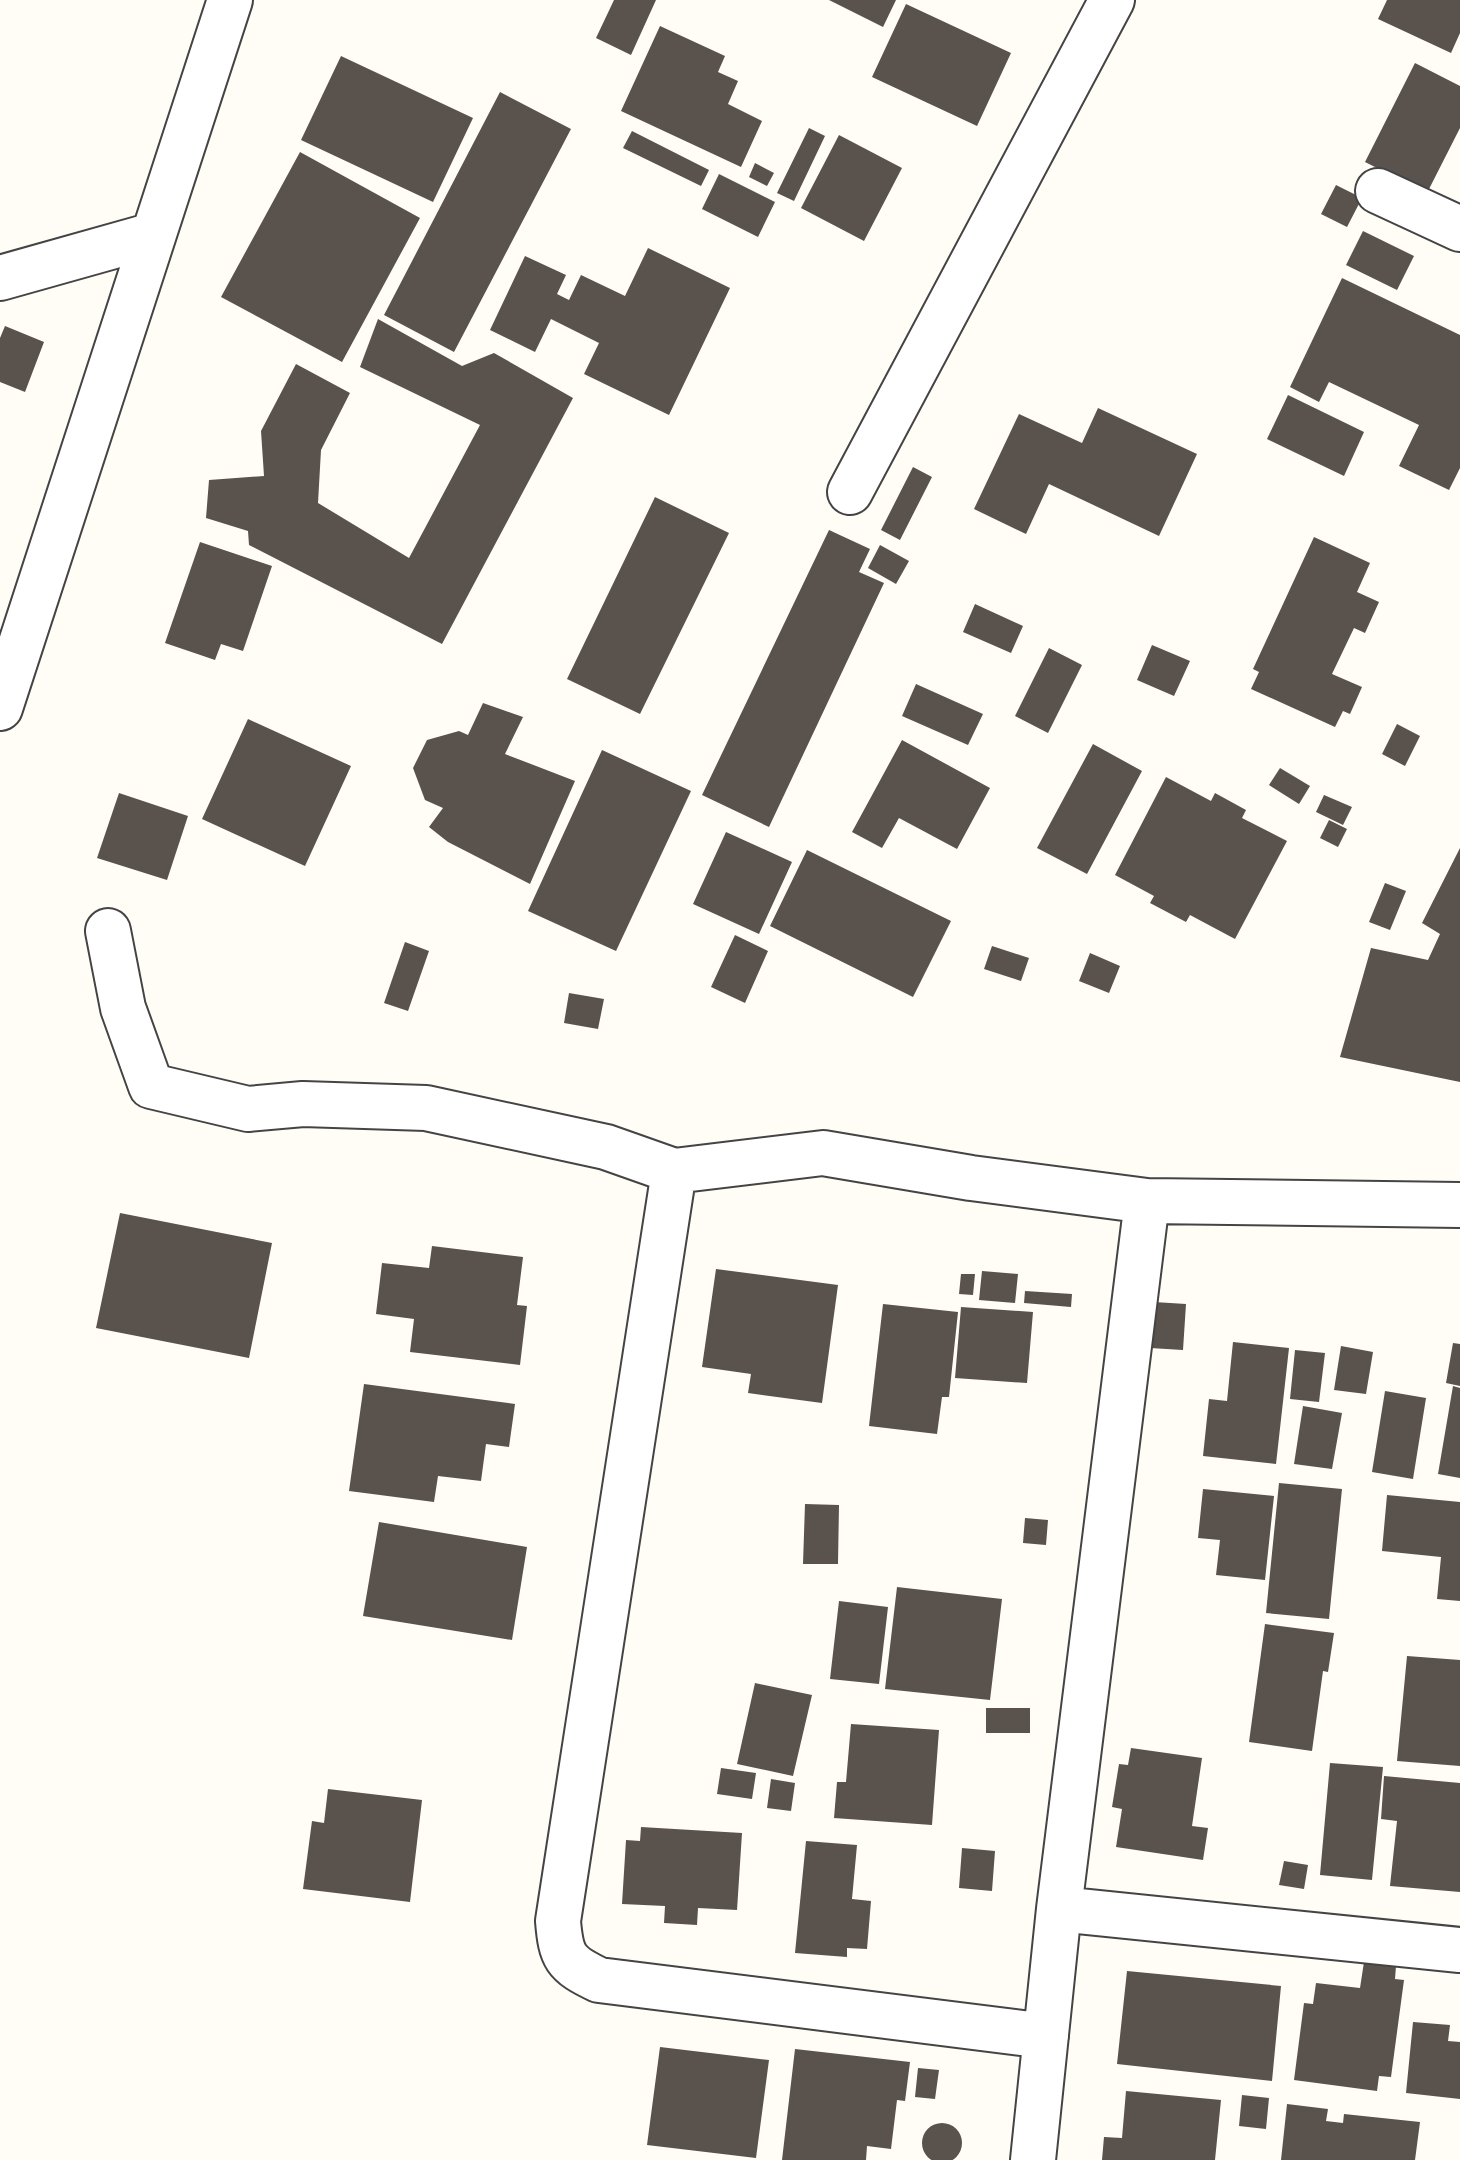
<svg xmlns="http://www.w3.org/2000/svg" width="1460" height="2160" viewBox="0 0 1460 2160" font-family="'PT Serif',serif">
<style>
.building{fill:#5a524d}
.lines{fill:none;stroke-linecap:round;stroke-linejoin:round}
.minor-casing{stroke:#444;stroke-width:48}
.minor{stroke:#fff;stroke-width:44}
</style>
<rect width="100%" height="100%" fill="#fffdf5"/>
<!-- building -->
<path class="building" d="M614,0h42l-25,55 -35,-17z
M829,0h67l-13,27z
M1387,0h73v33l-9,20 -73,-34z
M906,4l105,49 -34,73 -105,-49z
M660,26l65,30 -7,16 20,9 -10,23 34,17 -21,46 -120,-56z
M341,56l132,62 -40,84 -132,-62z
M1415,63l45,23v42l-33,65 -62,-31z
M500,92l71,37 -117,223 -70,-37z
M809,128l16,8 -31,65 -17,-8z
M632,131l77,39 -8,16 -78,-38z
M839,135l63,33 -38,73 -63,-33z
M300,152l120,66 -78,144 -121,-65z
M755,163l19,10 -7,13 -18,-9z
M719,174l56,28 -17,35 -56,-28z
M1336,185l26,13 -15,29 -26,-13z
M1363,231l51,25 -17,34 -51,-25z
M648,248l82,40 -61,127 -85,-41 15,-31 -48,-24 -16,33 -45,-22 35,-74 41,19 -9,19 12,6 12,-25 44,21z
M1342,278l118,57v133l-11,22 -50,-24 20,-41 -90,-43 -10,20 -29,-15z
M378,319l84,47 32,-13 79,45 -131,246 -193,-99 -1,-14 -42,-13 3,-38 55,-4 -3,-45 35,-67 54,29 -29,57 -3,53 91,55 71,-133 -120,-58z
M5,326l39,16 -19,50 -25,-10v-44z
M1288,395l76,37 -20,44 -77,-37z
M1098,408l99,46 -38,82 -110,-52 -23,50 -52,-25 45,-95 63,29z
M913,467l19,10 -32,63 -19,-10z
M655,497l74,36 -89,181 -73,-35z
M829,530l41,19 -11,23 25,11 -115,244 -67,-32z
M1314,537l56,26 -13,29 22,10 -14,31 -11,-5 -22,46 30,13 -12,27 -7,-3 -8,16 -84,-38 8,-17 -6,-3z
M200,542l72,24 -29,85 -22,-7 -6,16 -50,-17z
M880,545l29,16 -13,23 -28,-16z
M975,604l48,22 -12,27 -48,-21z
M1152,645l38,16 -16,35 -37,-16z
M1049,648l33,17 -34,68 -33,-17z
M916,684l67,30 -15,31 -66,-29z
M483,703l40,14 -18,37 70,27 -45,103 -82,-42 -19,-15 14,-19 -18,-8 -12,-32 14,-28 32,-9 9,4z
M248,719l103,47 -46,100 -103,-47z
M1397,724l23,12 -15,30 -23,-12z
M902,740l88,48 -33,61 -58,-31 -17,30 -30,-16z
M1093,744l49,27 -55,103 -50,-26z
M602,750l89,41 -75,160 -88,-40z
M1280,768l30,18 -11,18 -30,-19z
M1166,777l45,24 4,-8 31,17 -4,8 45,23 -52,98 -45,-24 -4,7 -36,-19 4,-7 -39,-21z
M119,793l69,23 -21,64 -70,-22z
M1324,795l28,12 -9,18 -27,-13z
M1329,820l18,9 -9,18 -18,-9z
M726,832l66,30 -33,72 -66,-30z
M1460,848v234l-120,-25 31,-109 57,12 12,-26 -18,-11z
M807,850l144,71 -38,76 -143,-71z
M1385,883l21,8 -16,39 -21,-8z
M735,935l33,16 -23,52 -34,-16z
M405,942l24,9 -21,60 -24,-8z
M992,946l37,12 -8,23 -37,-12z
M1090,953l30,13 -11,27 -30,-12z
M569,993l35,6 -6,30 -34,-6z
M120,1213l152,30 -23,115 -153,-30z
M432,1246l91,11 -6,48 10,1 -7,59 -110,-13 4,-33 -38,-5 6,-51 47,5z
M716,1269l122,16 -16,118 -74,-10 3,-19 -49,-7z
M982,1271l36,3 -3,29 -36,-3z
M961,1274h14l-2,21 -14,-1z
M1025,1291l47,3 -1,13 -47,-4z
M1154,1302l32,2 -3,46 -33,-2z
M883,1304l75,8 -9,85h-7l-5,37 -68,-8z
M961,1307l72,5 -6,71 -72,-5z
M1233,1342l56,6 -13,116 -73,-8 6,-57 18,2z
M1453,1343l7,1v42l-14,-3z
M1341,1346l32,6 -7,42 -32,-4z
M1295,1350l30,3 -6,49 -29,-3z
M364,1384l151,20 -6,43 -23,-3 -5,37 -43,-5 -4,26 -85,-11z
M1453,1386l7,2v90l-22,-4z
M1385,1391l41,7 -13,81 -41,-7z
M1303,1406l39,7 -10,56 -38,-5z
M1279,1483l63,6 -13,130 -63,-6z
M1203,1489l71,7 -9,84 -49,-5 4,-35 -22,-2z
M1387,1495l73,7v99l-23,-2 4,-42 -59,-6z
M805,1504l34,1 -1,59h-35z
M1025,1518l23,2 -2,25 -23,-2z
M379,1522l148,25 -15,93 -149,-24z
M897,1587l105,12 -12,101 -105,-11z
M839,1601l49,6 -9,77 -49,-5z
M1265,1624l69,9 -6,39 -5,-1 -11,80 -63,-9z
M1407,1656l53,4v106l-63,-5z
M755,1683l57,12 -19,81 -56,-12z
M986,1708h44v25h-44z
M851,1724l88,6 -7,95 -98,-7 3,-36h9z
M1131,1748l71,10 -10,68 16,2 -5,32 -87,-13 6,-38 -10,-2 7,-43 9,1z
M1330,1763l53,4 -11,113 -52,-5z
M721,1768l35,5 -4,26 -35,-5z
M1384,1776l76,7v109l-70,-6 7,-65 -16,-2z
M771,1779l24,4 -4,28 -24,-3z
M328,1789l94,11 -12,102 -107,-13 9,-68 12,2z
M641,1827l101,6 -5,77 -39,-2 -1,17 -33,-2 1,-17 -43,-2 4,-64 14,1z
M806,1841l51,4 -5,54 19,2 -4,48 -20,-1v9l-52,-4z
M962,1848l33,3 -3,40 -33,-3z
M1284,1861l24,4 -4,24 -25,-4z
M1364,1962l32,4 -1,13 9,1 -13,97 -12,-1 -2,15 -83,-11 10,-77 9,1 3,-21 44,5z
M1127,1971l154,15 -9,95 -155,-17z
M1413,2022l37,3 -2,16 12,1v57l-54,-6z
M660,2047l109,13 -13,98 -109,-13z
M795,2049l115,13 -5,39 -8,-1 -6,49 -24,-3 -1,14h-84z
M918,2068l21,2 -4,29 -20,-2z
M1126,2091l95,9 -6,60h-113l2,-23 18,1z
M1242,2095l27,3 -3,31 -27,-3z
M1287,2104l41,5 -2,12 17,2 1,-9 76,8 -5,38h-134z
M922 2143a20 20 0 1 1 40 0a20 20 0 1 1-40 0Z"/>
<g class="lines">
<defs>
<path id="minor" d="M1378,191l82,38
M0,278l153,-43
M850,492l262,-492
M0,708l230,-708
M108,931l15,77 28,78 97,23 55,-5 123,4 180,39 68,24 149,-18 148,25 176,23 313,4
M674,1171l-116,750c3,36 7,43 41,59l447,56
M1147,1201l-88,708 401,41
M1033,2160l26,-251"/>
</defs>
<!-- minor casing -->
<use href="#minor" class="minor-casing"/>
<!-- minor -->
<use href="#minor" class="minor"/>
</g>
</svg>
